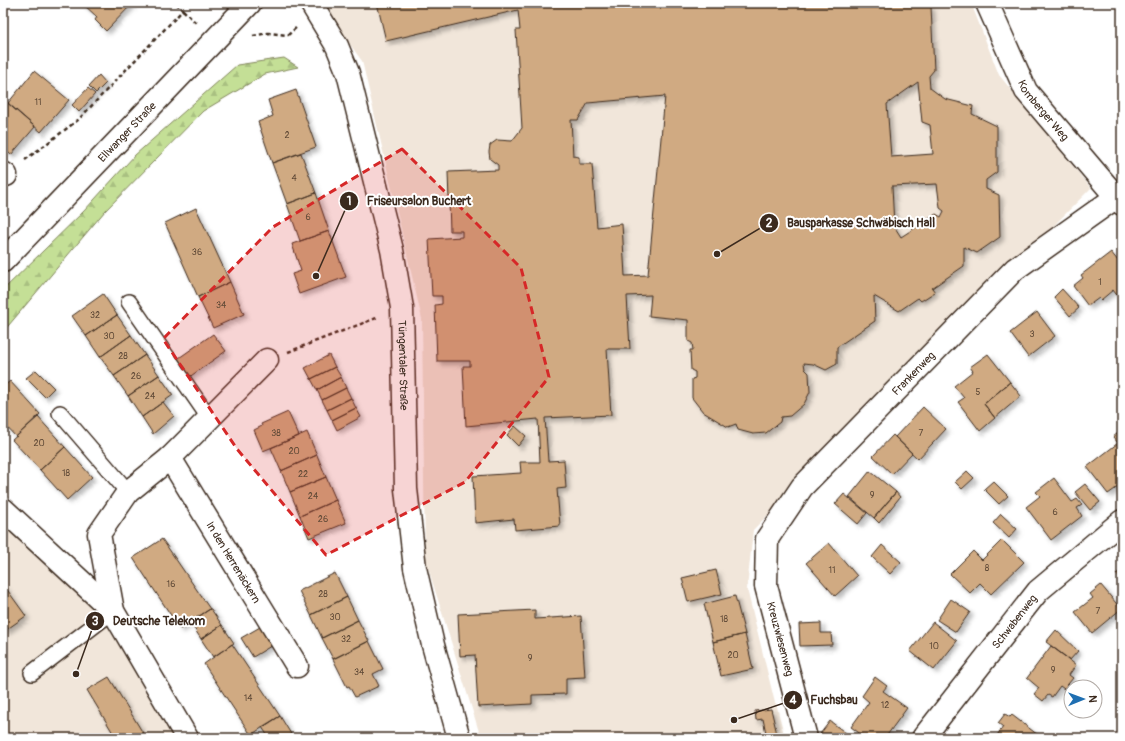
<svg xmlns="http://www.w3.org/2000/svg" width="1125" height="741" viewBox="0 0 1125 741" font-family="Pangolin,sans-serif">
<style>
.built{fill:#f1e6da}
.forest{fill:url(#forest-firs);stroke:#80845a}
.building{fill:#d0aa82;stroke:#3b2a1e;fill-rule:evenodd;filter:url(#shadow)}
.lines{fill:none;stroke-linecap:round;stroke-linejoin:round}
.lane-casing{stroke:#3b2a1e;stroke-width:18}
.street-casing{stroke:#3b2a1e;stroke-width:25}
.secondary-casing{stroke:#3b2a1e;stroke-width:25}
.path{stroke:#3b2a1e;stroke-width:2.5;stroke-dasharray:4 3;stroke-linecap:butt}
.lane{stroke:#fff;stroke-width:15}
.street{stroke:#fff;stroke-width:22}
.secondary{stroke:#fff;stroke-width:22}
.marked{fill:#d62828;fill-opacity:0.2;stroke:#d62828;stroke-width:3;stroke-dasharray:8 5;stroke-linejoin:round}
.labels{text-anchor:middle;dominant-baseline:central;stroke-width:4;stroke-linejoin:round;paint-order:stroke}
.number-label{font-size:9px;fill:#604a37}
.street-label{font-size:11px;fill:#3b2a1e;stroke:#fff}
.leader{fill:none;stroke:#3b2a1e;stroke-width:1.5}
.callout-dot{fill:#3b2a1e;stroke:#fff;stroke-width:1.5}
.mark-label{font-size:12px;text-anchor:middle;font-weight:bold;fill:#fff}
.callout-label{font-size:12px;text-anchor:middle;font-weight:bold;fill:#3b2a1e;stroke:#fff;stroke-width:4;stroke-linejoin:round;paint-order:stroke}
</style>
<defs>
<pattern id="forest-firs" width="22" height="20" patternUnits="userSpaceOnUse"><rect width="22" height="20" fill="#c4df96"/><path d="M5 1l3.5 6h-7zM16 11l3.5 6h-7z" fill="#a9c081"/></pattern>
<filter id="shadow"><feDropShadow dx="3.5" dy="3.5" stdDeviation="2" flood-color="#0004"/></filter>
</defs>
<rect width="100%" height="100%" fill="#fff"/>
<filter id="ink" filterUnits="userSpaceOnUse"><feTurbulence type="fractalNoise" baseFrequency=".025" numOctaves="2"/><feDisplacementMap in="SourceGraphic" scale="8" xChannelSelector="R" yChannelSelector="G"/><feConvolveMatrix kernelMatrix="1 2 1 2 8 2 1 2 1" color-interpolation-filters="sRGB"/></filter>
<g filter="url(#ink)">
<!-- built -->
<path class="built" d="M320,3h651l28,72 92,113 -338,342 -6,59 28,114h1l9,35h-304l-56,-180 -3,-239 -60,-258z
M3,509l110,102 74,127h-184z"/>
<!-- forest -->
<path class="forest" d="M284,58l14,9 -33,7 -62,37 -98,100 -102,121v-42l81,-79 51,-56 102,-90z"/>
<!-- building -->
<path class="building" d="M82,3h51l-27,28 -11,-11 2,-3z
M377,3h544l10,4 3,63 -5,6 1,12 15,11 28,7 -1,8 25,12v46l-11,8v9l13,6 1,42 -23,16 -13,-6v19l-32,22 3,4 -14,9 -3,-3 -19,13 -25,-15 1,25 -38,26v17l-11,6 -13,-6 -9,-1 1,6 4,4 1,19 -6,12 -14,12 -9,1 -1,5 -14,11 -13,1 -15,-4 -2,-6 -8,3 -25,-15 -11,-14v-19l3,-1v-6l-4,-2 -1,-20h3l-1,-7 -4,-2v-21l-39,-4 2,-21 -24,1 3,53h-23l4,66 -66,3 3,43 16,-1 2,28 -9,1 3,37 -45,4 -1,-11 -39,4 -2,-47 48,-3 -1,-11h20l-2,-43 -72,7 -3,-60h7v-5h-33l-2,-56 7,-1v-8h-10l-3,-57 33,-2v-6h-12l-2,-59 50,-2v-5l-8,-6 -1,-7 1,-7 7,-5 15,1 10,-13 -6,-98h4l-2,-20 -132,31zM918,82l4,40 8,3 3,29 -42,3 -4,-53zM665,96l-17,179 -23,1 -3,-52 -25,3 -5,-63h-13v-7l-6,-1 -2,-36h7l10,-17zM937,184l3,24 4,3 -3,6 -5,-3 -35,23 -7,-11 -2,-40z
M34,71l35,29 -28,32 -33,-29z
M99,75l7,8 -10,10 -7,-7z
M88,88l7,6 -16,18 -7,-7z
M296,90l20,57 -44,16 -14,-41 15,-6 -5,-16z
M5,101l30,26 -24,28 -8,-7v-45z
M301,153l15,40 -29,11 -15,-41z
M316,193l13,38 -29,10 -13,-37z
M196,208l34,74 -32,15 -33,-74z
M329,231l17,46 -47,17 -7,-20 9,-3 -9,-27z
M1111,252l11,14v30l-3,2 -6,-8 -12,10 -2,-2 -11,8 -15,-20 10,-8 -2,-3z
M230,282l14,32 -31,14 -15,-31z
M1062,289l17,19 -9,8 -16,-19z
M103,294l14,21 -31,21 -14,-20z
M1037,312l18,24 -27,21 -18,-24z
M117,315l14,20 -31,22 -14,-21z
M213,334l13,17 -38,27 -12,-18z
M131,335l14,20 -31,21 -14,-19z
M988,354l22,28 -26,22 11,14 -15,13 -22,-29 6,-4 -10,-12 19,-15 -3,-4z
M145,355l14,20 -31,21 -14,-20z
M329,355l6,12 -24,12 -6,-11z
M335,367l6,10 -24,13 -6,-11z
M36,370l18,18 -9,9 -19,-19z
M159,375l14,20 -31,22 -14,-21z
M341,377l5,11 -24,12 -5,-10z
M10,381l30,33 -24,23 -13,-14v-36z
M1010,382l11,14 -26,22 -11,-14z
M346,388l5,10 -24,12 -5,-10z
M351,398l5,10 -24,12 -5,-10z
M163,402l11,14 -21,18 -11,-17z
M923,407l23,22 -28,30 -23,-22z
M356,408l5,9 -24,13 -5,-10z
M288,412l11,24 -36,15 -9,-21 8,-4 -1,-2z
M38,417l27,30 -25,23 -28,-30z
M515,426l11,10 -8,10 -11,-11z
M1122,430v54l-14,10 -21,-27 31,-24 -5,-6z
M307,432l10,23 -36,16 -10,-23z
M893,435l19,18 -20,21 -19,-18z
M65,447l27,30 -25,23 -27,-30z
M317,455l9,22 -36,15 -9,-21z
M870,471l26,21 -22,26 -25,-21z
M967,471l7,7 -12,11 -7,-7z
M326,477l10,23 -36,16 -10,-24z
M1054,478l18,24 5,-3 5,6 -5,3 5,8 -31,24 -25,-33 14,-11 -4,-4z
M993,481l15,15 -9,8 -15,-15z
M1085,484l15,18 -10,8 -15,-18z
M896,492l4,5 -21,26 -5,-5z
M844,494l23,19 -9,11 -23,-20z
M336,500l10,23 -37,15 -9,-22z
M1001,514l16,15 -8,9 -16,-15z
M162,539l48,70 -30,20 -47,-71z
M1002,540l22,22 -33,32 -11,-11 -10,10 -20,-19 23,-23 9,9z
M829,543l28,33 -22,20 -29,-33z
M882,545l19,17 -11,12 -18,-17z
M716,570l6,24 -34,8 -6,-24z
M1122,570v11l-6,-7z
M335,573l12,24 -36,18 -12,-24z
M3,584l23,32 -23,16z
M1101,585l20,24 -29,24 -17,-21 18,-14 -3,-4z
M735,596l10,38 -32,8 -9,-38z
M347,597l11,23 -36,18 -11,-23z
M951,599l19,13 -14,20 -19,-12z
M210,609h1l11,16 -21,14 -11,-17z
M535,610v9l46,-3 4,61 -19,1v16l-34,1v9l-54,3 -3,-52 -15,1 -2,-42z
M358,620l11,21 -36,18 -11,-21z
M933,622l24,19 -23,29 -24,-19z
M821,623v10h10l1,12 -32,1 -1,-22z
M222,625l12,18 -21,14 -12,-18z
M260,627l11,19 -18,11 -12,-19z
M1056,630l22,21 -8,9 -24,-18z
M745,634l8,35 -32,7 -8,-34z
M369,641l14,28 -10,5 6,12 -24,11 -6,-11 -2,1 -14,-28z
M232,644l48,72 -29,19 -47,-71z
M1051,646l25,19 -7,10 4,3 -9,11 -4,-3 -8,11 -4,-2 -5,6 -9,-7 5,-6 -12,-10z
M109,677l37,61h-30l-29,-48z
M875,677l12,9 -4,5 24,17 -22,30h-19l-15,-11 18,-25 -7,-6z
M771,709l7,29h-11l-4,-19 -7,1 -1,-9z
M1005,714l5,3 2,-2 26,20 -3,3h-40l8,-11 -5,-4z
M280,716l11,18 -6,4h-16l-7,-11z
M830,721l21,16 -1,1h-25l-5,-4z"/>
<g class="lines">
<defs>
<path id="lane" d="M129,302l81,117
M60,413l68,79
M32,673l81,-62"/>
<g id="street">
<path id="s1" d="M987,3l39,88 96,113"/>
<path d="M3,173l3,2"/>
<path id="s2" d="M170,458l127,208"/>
<path d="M3,509l110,102"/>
<path d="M187,738l-74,-127 -14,-77 29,-42 42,-34 97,-98"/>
<path id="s3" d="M806,738l-40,-152 1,-47 35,-52 213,-218 107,-76"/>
<path id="s4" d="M923,738l115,-147 84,-70"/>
</g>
<g id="secondary">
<path id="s5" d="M311,3l26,43 11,27 44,177 10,58 4,181 9,79 18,77 26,93"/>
<path id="s6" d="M3,261l247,-258"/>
</g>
</defs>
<!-- lane casing -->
<use href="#lane" class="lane-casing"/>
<!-- street casing -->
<use href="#street" class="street-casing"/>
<!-- secondary casing -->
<use href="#secondary" class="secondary-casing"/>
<!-- path -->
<path class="path" d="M183,10l14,14
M253,36l15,-3 20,2 10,-9
M25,160l53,-40 105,-110 -7,-7
M288,352l91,-35"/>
<!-- lane -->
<use href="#lane" class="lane"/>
<!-- street -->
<use href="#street" class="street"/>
<!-- secondary -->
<use href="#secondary" class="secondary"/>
</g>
</g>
<!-- marked area -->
<path class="marked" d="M402,149l119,119 28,109 -84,105 -139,73 -89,-106 -74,-110 110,-112z"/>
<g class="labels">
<!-- number labels -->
<g class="number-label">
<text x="38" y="102">11</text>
<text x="287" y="135">2</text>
<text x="294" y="178">4</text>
<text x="308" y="217">6</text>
<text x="197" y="252">36</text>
<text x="1100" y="282">1</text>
<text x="221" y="305">34</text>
<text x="95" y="315">32</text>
<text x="1032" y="334">3</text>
<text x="109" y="336">30</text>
<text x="123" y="356">28</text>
<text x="136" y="376">26</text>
<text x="978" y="392">5</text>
<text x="150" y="396">24</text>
<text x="276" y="433">38</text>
<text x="921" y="433">7</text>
<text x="39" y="443">20</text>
<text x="294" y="451">20</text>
<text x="66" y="473">18</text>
<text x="303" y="474">22</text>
<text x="872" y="495">9</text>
<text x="313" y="496">24</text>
<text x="1055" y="512">6</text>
<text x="323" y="519">26</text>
<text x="987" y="568">8</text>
<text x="832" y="570">11</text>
<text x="171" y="584">16</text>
<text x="323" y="594">28</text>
<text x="1098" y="611">7</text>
<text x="335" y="617">30</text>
<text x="724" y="619">18</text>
<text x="346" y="639">32</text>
<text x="934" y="646">10</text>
<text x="733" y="655">20</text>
<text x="530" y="658">9</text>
<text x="1053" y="670">9</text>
<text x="359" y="672">34</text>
<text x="248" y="698">14</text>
<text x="885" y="705">12</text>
</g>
<!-- street labels -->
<g class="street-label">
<text stroke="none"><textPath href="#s1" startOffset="122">Komberger Weg</textPath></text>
<text stroke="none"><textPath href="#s6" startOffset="179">Ellwanger Straße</textPath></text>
<text stroke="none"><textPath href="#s5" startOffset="378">Tüngentaler Straße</textPath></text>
<text stroke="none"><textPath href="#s3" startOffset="426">Frankenweg</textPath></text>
<text stroke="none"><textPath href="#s2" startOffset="122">In den Herrenäckern</textPath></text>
<text stroke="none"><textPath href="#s4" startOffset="148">Schwabenweg</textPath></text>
<text transform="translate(780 639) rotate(75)">Kreuzwiesenweg</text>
</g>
</g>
<!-- callouts -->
<path class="leader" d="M316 276L349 201M717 254L769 223M76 674L95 621M734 720L793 700"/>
<g class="callout-dot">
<circle cx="316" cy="276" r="4"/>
<circle cx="717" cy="254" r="4"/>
<circle cx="76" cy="674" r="4"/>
<circle cx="734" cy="720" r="4"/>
<circle cx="349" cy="201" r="10"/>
<circle cx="769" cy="223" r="10"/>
<circle cx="95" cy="621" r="10"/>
<circle cx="793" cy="700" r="10"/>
</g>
<g class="mark-label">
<text x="349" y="205">1</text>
<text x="769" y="227">2</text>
<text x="95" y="625">3</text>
<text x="793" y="704">4</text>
</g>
<g class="callout-label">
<text x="419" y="205">Friseursalon Buchert</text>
<text x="861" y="227">Bausparkasse Schwäbisch Hall</text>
<text x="159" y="625">Deutsche Telekom</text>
<text x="834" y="704">Fuchsbau</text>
</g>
<!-- margin -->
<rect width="1125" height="741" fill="none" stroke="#fff" stroke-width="16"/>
<rect x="8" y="8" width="1109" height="725" fill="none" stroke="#3b2a1e" stroke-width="1.5" filter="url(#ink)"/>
<!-- north arrow -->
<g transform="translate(1083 699) rotate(89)"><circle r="19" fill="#ffffff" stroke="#b1aaa5"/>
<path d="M0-3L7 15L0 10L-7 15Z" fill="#1f6fb2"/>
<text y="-6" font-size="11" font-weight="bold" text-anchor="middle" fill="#3b2a1e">N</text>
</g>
</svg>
